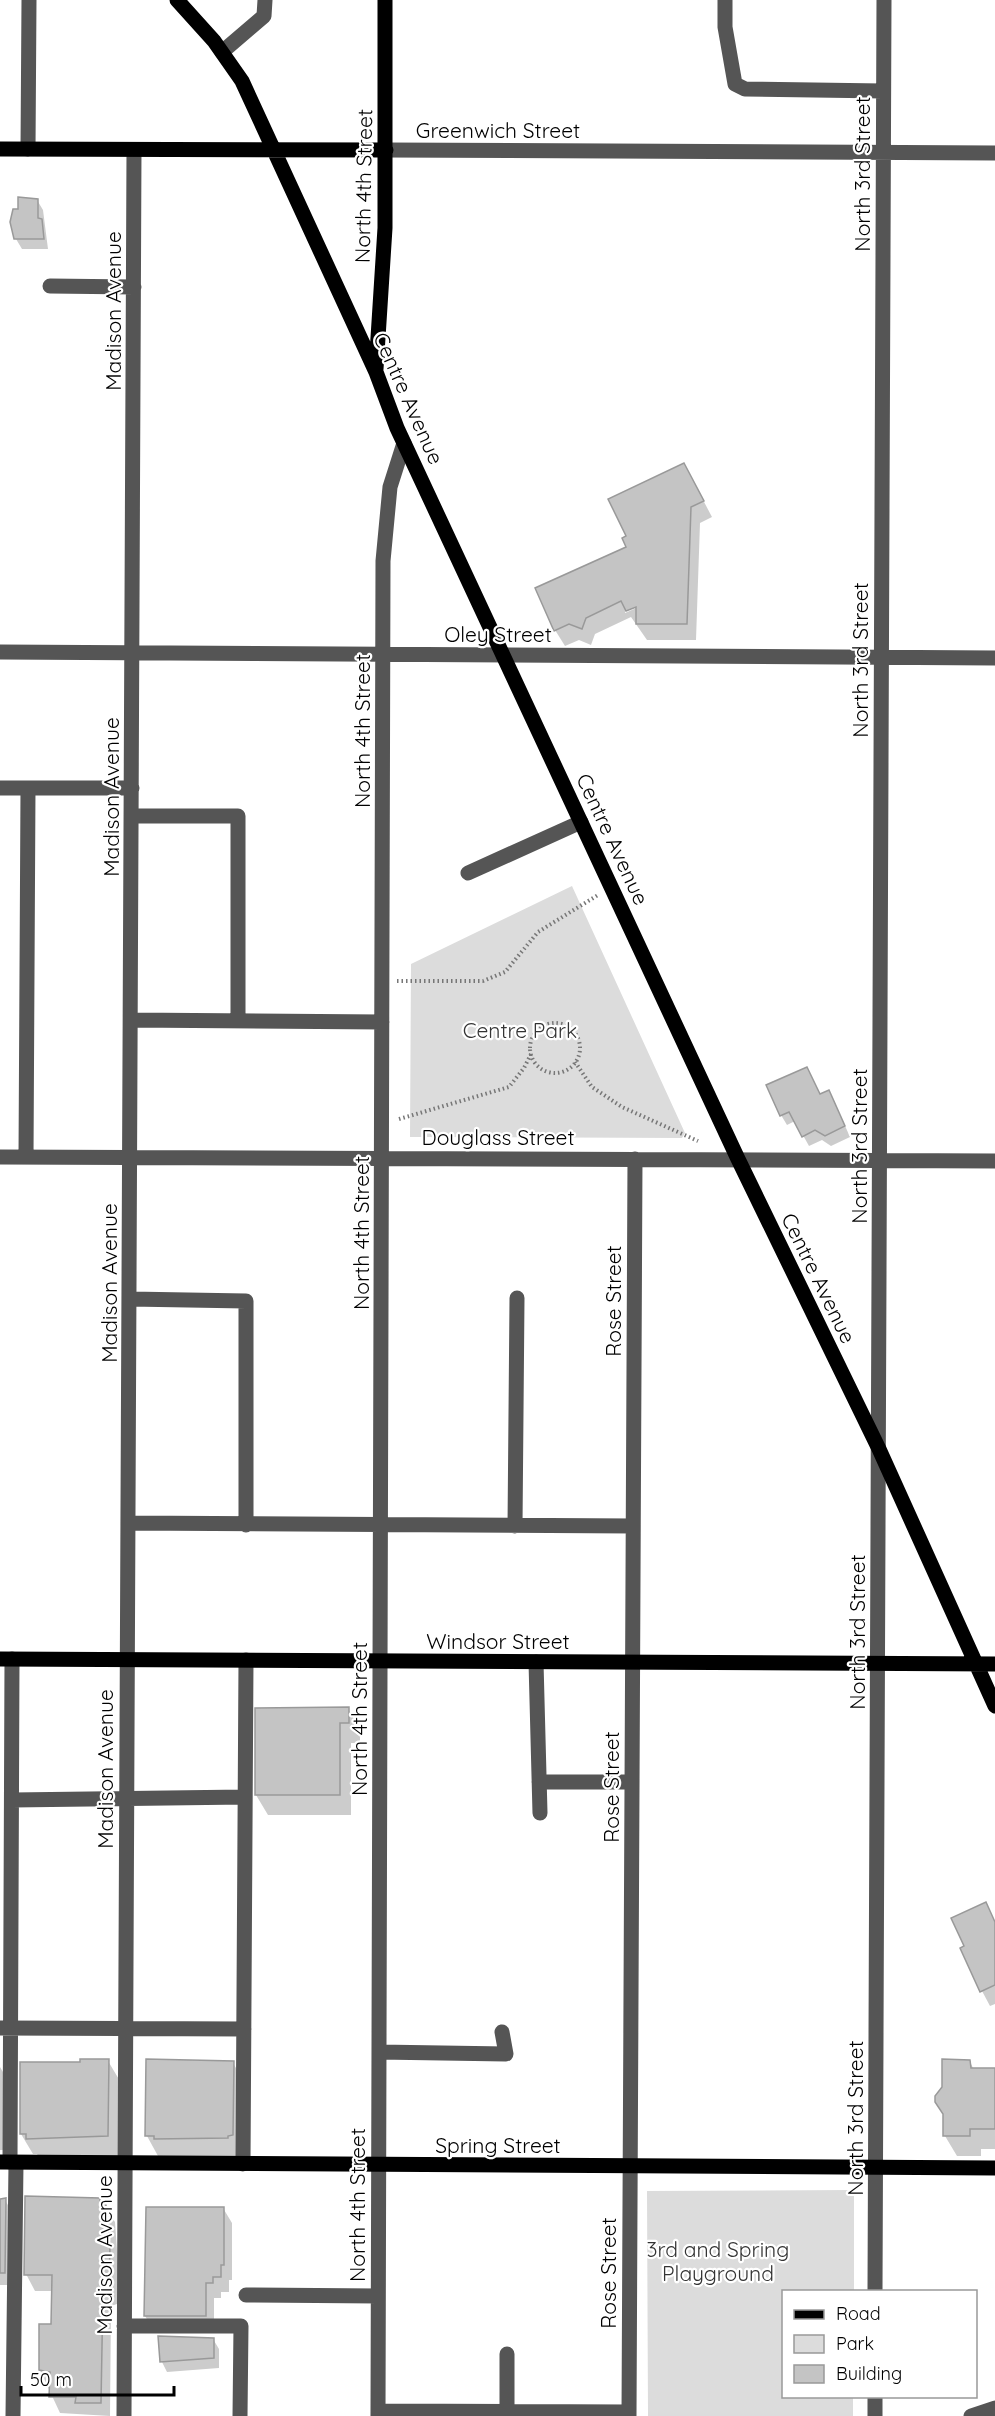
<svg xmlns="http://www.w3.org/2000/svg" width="995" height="2416" viewBox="0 0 995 2416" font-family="Quicksand,sans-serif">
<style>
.green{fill:#dcdcdc}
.shadow{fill:#0003;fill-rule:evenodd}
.building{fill:#c4c4c4;stroke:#999;stroke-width:1.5}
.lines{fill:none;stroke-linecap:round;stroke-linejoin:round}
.path{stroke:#777;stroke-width:4;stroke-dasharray:1.5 3;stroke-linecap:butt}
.minor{stroke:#555;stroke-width:15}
.major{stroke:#000;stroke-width:15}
.labels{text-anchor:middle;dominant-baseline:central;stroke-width:4.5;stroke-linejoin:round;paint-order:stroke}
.street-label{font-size:21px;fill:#000;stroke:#fff}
.park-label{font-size:21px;fill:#333;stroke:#fff}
</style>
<rect width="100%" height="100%" fill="#fff"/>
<!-- green -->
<path class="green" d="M572,886l113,247 -3,5 -272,-1 1,-173z
M854,2190v101l-70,1v104l69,1v19h-205l-1,-225z"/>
<!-- shadow -->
<path class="shadow" d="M37,200l6,10 5,39h-26l-6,-10z
M693,481l19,36 -12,6 -4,117h-49l-16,-23 -36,17 -4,11 -12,-5 -14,6 -10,-16 72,-83zM642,602l1,3 -18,8v-3z
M820,1095l14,6 16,36 -19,9 -9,-6 -13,6 -14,-25 -8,4 -6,-10z
M257,1709h91l12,20v14h-9v72h-83l-12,-20z
M985,1904l10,17v83l-5,2 -8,-15 -16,-45z
M108,2061l12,20 -1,75 -79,3 -3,-5h-4l-12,-20 1,-71 60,1z
M970,2062l4,8h21v79h-14v7h-24l-12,-20z
M233,2063l12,20 -6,75 -81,-2 -11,-20z
M0,2067l9,15 -1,68h-8v5z
M0,2200h5l7,12 -1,73h-11z
M99,2200l16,22 3,42 -1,40 -6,2 -1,110 -50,-3 -20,-43 13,-45 -1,-34h-17l-9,-17z
M223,2208l9,15v57h-3v12h-8v6h-7v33h-60l-9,-15z
M213,2339l6,10v19l-52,4 -5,-10z"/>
<!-- building -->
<path class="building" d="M18,197l20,2v19l4,1 2,20h-30l-4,-17 3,-13h5z
M684,463l20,38 -13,6 -4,117h-51v-17l-10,4 -5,-10 -35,17 -4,11 -13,-5 -15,7 -19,-43 91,-41 -4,-9 4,-2 -18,-37z
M807,1067l13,27 9,-4 16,36 -20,10 -10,-6 -13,7 -13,-25 -9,4 -14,-31z
M349,1707v16h-9v72h-85v-87z
M986,1902l9,20v63l-15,7 -20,-44 4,-2 -13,-28z
M80,2059h29l-1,77 -82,3v-5h-6v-72h60z
M146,2059l88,2 -1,74 -5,1v2l-74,1v-3h-9z
M942,2059l28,1 1,8h24v61h-25v7h-27v-22l-8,-12v-6l7,-9z
M25,2196l75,2v7h6l4,41 -1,42 -6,2 -2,113h-26l1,-6h-27l1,-25 -11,-2v-46h12l1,-49h-28z
M6,2198l-1,75h-5v-74z
M146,2207h78v58h-3v12h-8v6h-7v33h-62z
M158,2336l56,2v20l-54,4z"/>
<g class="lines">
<!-- path -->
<path class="path" d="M397,981h86l22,-9 33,-40 60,-37
M530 1048a25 25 0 1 1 50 0a25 25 0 1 1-50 0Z
M575,1062l17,25 30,20 76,34
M399,1119l110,-32 15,-19 7,-14"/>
<!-- minor -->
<path class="minor" d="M725,0v27l10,57 10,5 138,2
M222,52l42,-36 1,-16
M28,149l1,-149
M386,150l609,3
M50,286l84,1
M0,652l995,6
M0,788h132
M132,816h106v205
M468,873l113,-51
M131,1020l251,2
M0,1157l995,4
M26,1157l2,-369
M130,1299l116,2v224
M128,1523l505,3
M515,1526l2,-228
M536,1662l4,151
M539,1782h93
M12,1800l233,-3
M0,2028l244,1
M379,2052l127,2 -4,-22
M10,2162l2,-503
M243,2164l3,-504
M875,2292l9,-2292
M246,2295l132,1
M124,2326h117l-1,90
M507,2354v62
M378,2411l251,1
M13,2416l3,-253
M124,2416l10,-2266
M378,2416l5,-1855 7,-74 14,-44
M629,2416l6,-1257
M875,2416v-20
M971,2416l24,-8"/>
<!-- major -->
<path class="major" d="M177,0l37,41 28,40 134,291 21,56 341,731 141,290 116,257
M0,149l386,1
M376,369l9,-141v-228
M0,1659l995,5
M0,2162l995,6"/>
</g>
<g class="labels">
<!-- street labels -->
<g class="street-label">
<text x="498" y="130">Greenwich Street</text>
<text transform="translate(862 174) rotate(-90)">North 3rd Street</text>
<text transform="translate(363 186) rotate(-89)">North 4th Street</text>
<text transform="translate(113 311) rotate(-90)">Madison Avenue</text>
<text transform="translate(409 398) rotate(66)">Centre Avenue</text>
<text x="498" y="634">Oley Street</text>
<text transform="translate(860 660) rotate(-90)">North 3rd Street</text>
<text transform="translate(362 731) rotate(-90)">North 4th Street</text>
<text transform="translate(111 797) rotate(-90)">Madison Avenue</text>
<text transform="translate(613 839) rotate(65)">Centre Avenue</text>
<text x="498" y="1137">Douglass Street</text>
<text transform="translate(859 1146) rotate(-90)">North 3rd Street</text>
<text transform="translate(361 1233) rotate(-90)">North 4th Street</text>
<text transform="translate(819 1278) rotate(64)">Centre Avenue</text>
<text transform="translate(109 1283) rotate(-90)">Madison Avenue</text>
<text transform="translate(613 1301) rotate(-90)">Rose Street</text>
<text transform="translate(857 1632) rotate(-90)">North 3rd Street</text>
<text x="498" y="1641">Windsor Street</text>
<text transform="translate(359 1719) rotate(-90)">North 4th Street</text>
<text transform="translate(105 1769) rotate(-90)">Madison Avenue</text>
<text transform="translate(611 1787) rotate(-90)">Rose Street</text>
<text transform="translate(855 2118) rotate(-90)">North 3rd Street</text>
<text x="498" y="2145">Spring Street</text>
<text transform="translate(357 2205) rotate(-90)">North 4th Street</text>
<text transform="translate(104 2255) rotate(-90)">Madison Avenue</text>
<text transform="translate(608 2273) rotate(-90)">Rose Street</text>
</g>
<!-- park labels -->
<g class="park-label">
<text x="520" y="1030">Centre Park</text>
<text x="718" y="2249">3rd and Spring<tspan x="718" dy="24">Playground</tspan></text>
</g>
</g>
<!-- legend -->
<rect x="782" y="2290" width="195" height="108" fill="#ffffff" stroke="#999999" stroke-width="1.5"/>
<rect x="794" y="2310" width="30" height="9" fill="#000000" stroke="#999999" stroke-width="1.5"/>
<text x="836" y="2320" font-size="18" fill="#000000">Road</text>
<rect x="794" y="2335" width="30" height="18" fill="#dcdcdc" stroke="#999999" stroke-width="1.5"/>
<text x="836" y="2350" font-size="18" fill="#000000">Park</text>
<rect x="794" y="2365" width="30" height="18" fill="#c4c4c4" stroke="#999999" stroke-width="1.5"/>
<text x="836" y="2380" font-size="18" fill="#000000">Building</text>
<!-- scale -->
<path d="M21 2386v9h153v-9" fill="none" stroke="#000000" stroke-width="3"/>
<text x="30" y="2386" font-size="18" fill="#000000" stroke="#ffffff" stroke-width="4.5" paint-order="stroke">50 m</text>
</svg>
